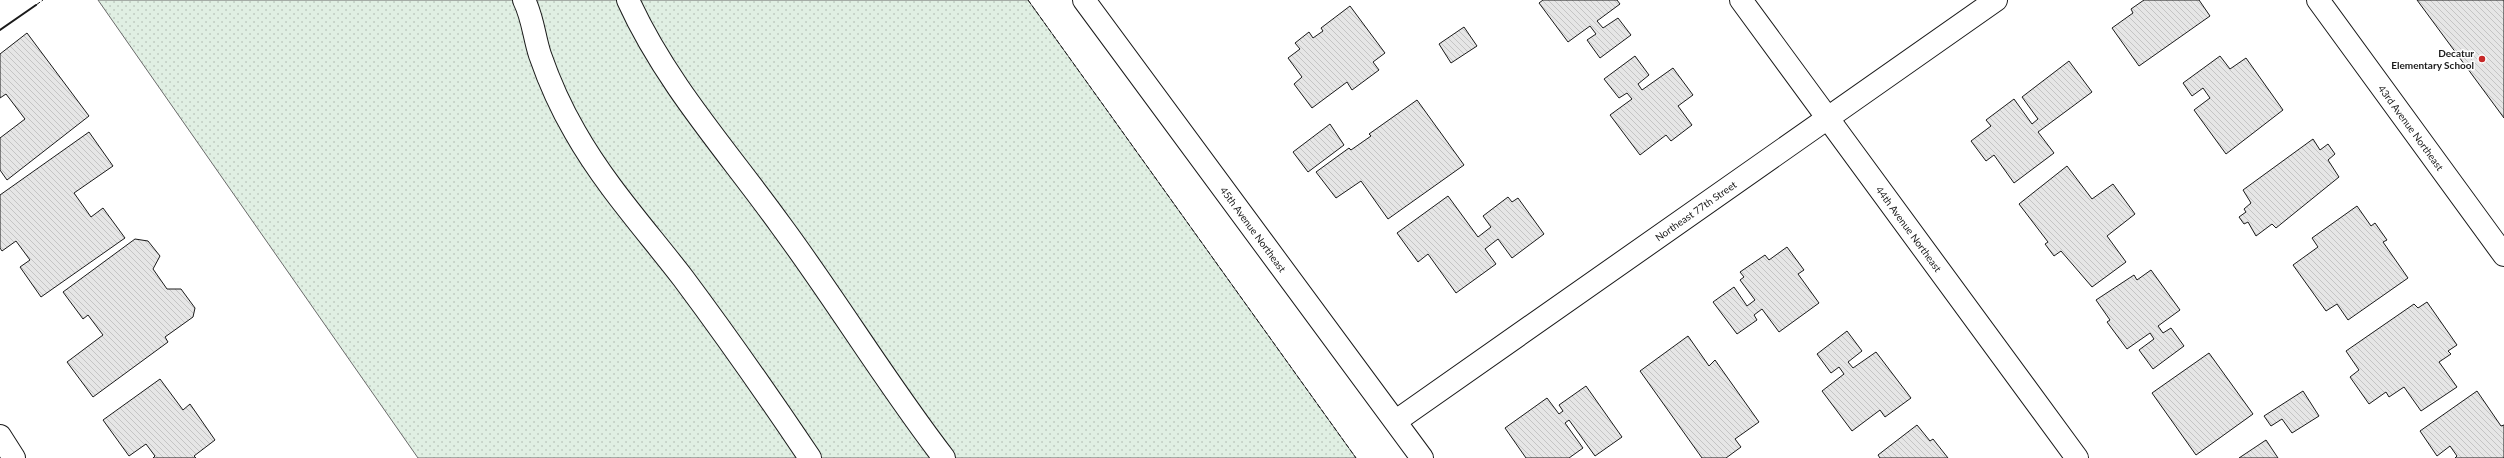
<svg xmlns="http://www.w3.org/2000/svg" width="2504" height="458" viewBox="0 0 2504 458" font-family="Lato,sans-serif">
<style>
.grass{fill:url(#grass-dots);stroke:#6a6a6a}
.building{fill:url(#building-back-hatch);stroke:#1a1a1a}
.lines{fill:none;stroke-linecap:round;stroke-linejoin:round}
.minor-casing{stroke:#1a1a1a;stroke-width:24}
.minor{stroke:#fff;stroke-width:22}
.fence{stroke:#1a1a1a;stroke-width:1;stroke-dasharray:5 2;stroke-linecap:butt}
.wall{stroke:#1a1a1a;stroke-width:2}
.poi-dot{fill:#c62828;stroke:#fff;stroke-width:1.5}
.labels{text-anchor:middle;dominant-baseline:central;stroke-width:3;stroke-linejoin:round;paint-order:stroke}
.poi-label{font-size:10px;font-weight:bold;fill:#1a1a1a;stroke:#fff;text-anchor:end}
.street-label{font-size:10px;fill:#1a1a1a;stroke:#fff}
</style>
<defs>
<pattern id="grass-dots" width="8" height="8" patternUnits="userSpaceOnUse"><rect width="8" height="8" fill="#e0efe3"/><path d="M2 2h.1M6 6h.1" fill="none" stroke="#c0ccc2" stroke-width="1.8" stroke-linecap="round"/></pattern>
<pattern id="building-back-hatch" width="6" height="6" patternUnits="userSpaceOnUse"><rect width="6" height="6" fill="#e6e6e6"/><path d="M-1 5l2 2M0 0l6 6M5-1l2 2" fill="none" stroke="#c5c5c5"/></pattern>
</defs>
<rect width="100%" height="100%" fill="#fff"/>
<!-- grass -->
<path class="grass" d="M98,0h930l328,458h-938z"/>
<!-- building -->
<path class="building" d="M1543,0h74l3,4 -23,17 6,7 15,-10 13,17 -31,23 -13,-18 9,-6 -6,-8 -22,16 -29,-39z
M2144,0h55l11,16 -71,50 -27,-38 21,-15 -2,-4z
M2417,0h87v118z
M1350,6l35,47 -12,9 6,8 -27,20 -5,-8 -35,26 -18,-24 8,-7 -14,-19 12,-9 -5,-6 14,-11 4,6 10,-7 -2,-3z
M1464,27l13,19 -26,17 -12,-19z
M27,33l62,83 -82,64 -7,-10v-32l25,-19 -19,-25 -6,4v-44z
M1635,56l14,19 -11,9 4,6 31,-22 20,27 -15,11 14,19 -21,16 -5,-6 -26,20 -30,-40 22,-16 -5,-6 -8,5 -15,-19z
M2220,56l10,13 16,-11 37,52 -57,44 -32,-44 16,-12 -7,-10 -11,8 -9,-13z
M2069,61l23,31 -54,40 16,21 -40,30 -20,-28 -8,6 -15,-20 20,-15 -5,-6 28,-21 18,25 6,-5 -16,-22z
M1417,100l47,65 -76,54 -27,-38 -25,17 -20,-26 33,-24 2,2 20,-14 -2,-2z
M1330,124l14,21 -36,27 -15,-20z
M89,132l24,34 -39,27 17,24 12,-9 22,30 -84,59 -21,-30 10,-7 -14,-19 -14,10 -2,-3v-53z
M2313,139l7,11 8,-6 7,10 -7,6 11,17 -63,51 -4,-4 -16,12 -8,-14 -4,2 -5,-7 7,-5 -2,-3 7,-6 -8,-13z
M2067,166l25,33 21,-15 22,30 -28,22 19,26 -34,25 -31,-36 -7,5 -9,-12 3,-2 -29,-38z
M1448,196l30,41 13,-10 -8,-11 25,-19 4,5 6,-4 26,36 -32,24 -14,-19 -13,10 11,15 -40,29 -28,-39 -10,8 -21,-29z
M2357,206l14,20 4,-3 12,17 -4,2 25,36 -60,42 -11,-16 -11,7 -33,-46 25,-18 -6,-9z
M135,239l13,2 12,15 -7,13 14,20h14l14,19 -2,9 -28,20 3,5 -75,55 -26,-35 36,-27 -15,-20 -5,4 -20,-27z
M1787,247l17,23 -6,4 21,29 -40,29 -17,-23 -8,6 3,5 -20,14 -24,-32 21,-15 13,19 8,-6 -15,-20 4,-3 -4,-5 25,-17 4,5z
M2151,270l29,40 -22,16 5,7 8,-5 13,18 -31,23 -14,-19 15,-11 -4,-6 -23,16 -20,-27 3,-2 -14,-20 38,-25 3,5z
M2427,302l30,43 -9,6 3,3 -12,8 18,25 -36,24 -17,-24 -15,10 -3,-5 -17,12 -19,-27 9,-7 -13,-19 68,-47 4,4z
M1847,331l15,20 -14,11 5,6 23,-16 35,46 -26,19 -5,-7 -28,21 -30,-40 22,-17 -5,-7 -8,6 -14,-19z
M1688,336l21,30 6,-6 44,62 -24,17 6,8 -15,11h-24l-62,-87z
M2209,353l44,61 -57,41 -44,-62z
M160,379l23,31 7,-6 25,36 -21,16 2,2h-43l2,-2 -9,-12 -17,12 -26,-36z
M1586,386l36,51 -27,19 -26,-36 -4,3 18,25 -14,10h-43l-21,-30 42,-30 12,16 4,-3 -4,-6z
M2303,391l16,25 -27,17 -10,-14 -11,7 -7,-10z
M2477,391l24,35 3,-1v33h-49l2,-2 -7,-10 -13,10 -17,-25z
M1917,425l13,16 3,-2 15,19h-68l-2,-3z
M2266,440l12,18h-39z"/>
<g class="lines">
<defs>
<g id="minor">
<path d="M524,0c9,18 10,37 16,55 9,26 21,53 35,77 30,53 71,98 108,146 44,59 86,119 127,180"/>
<path d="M628,0c38,84 101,153 154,227 56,76 105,157 162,231"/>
<path id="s1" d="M1084,0l338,458"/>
<path id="s2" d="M1741,0l336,458"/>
<path id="s3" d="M2318,0l186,255"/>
<path id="s4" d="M1396,421l600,-421"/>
<path d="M0,436l14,22"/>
</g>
</defs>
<!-- minor casing -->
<use href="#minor" class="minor-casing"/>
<!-- minor -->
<use href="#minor" class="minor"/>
<!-- fence -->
<path class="fence" d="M1028,0l328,458
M36,5l7,-5"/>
<!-- wall -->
<path class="wall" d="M0,30l36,-25"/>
</g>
<!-- markers -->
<circle class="poi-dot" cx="2482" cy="59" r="4"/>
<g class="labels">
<!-- poi labels -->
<g class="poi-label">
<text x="2474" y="53">Decatur<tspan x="2474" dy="12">Elementary School</tspan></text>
</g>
<!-- street labels -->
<g class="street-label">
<text stroke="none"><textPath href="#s3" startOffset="158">43rd Avenue Northeast</textPath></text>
<text stroke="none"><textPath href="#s4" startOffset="366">Northeast 77th Street</textPath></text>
<text stroke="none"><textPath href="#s1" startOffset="285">45th Avenue Northeast</textPath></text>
<text stroke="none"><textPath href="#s2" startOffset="284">44th Avenue Northeast</textPath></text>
</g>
</g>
</svg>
